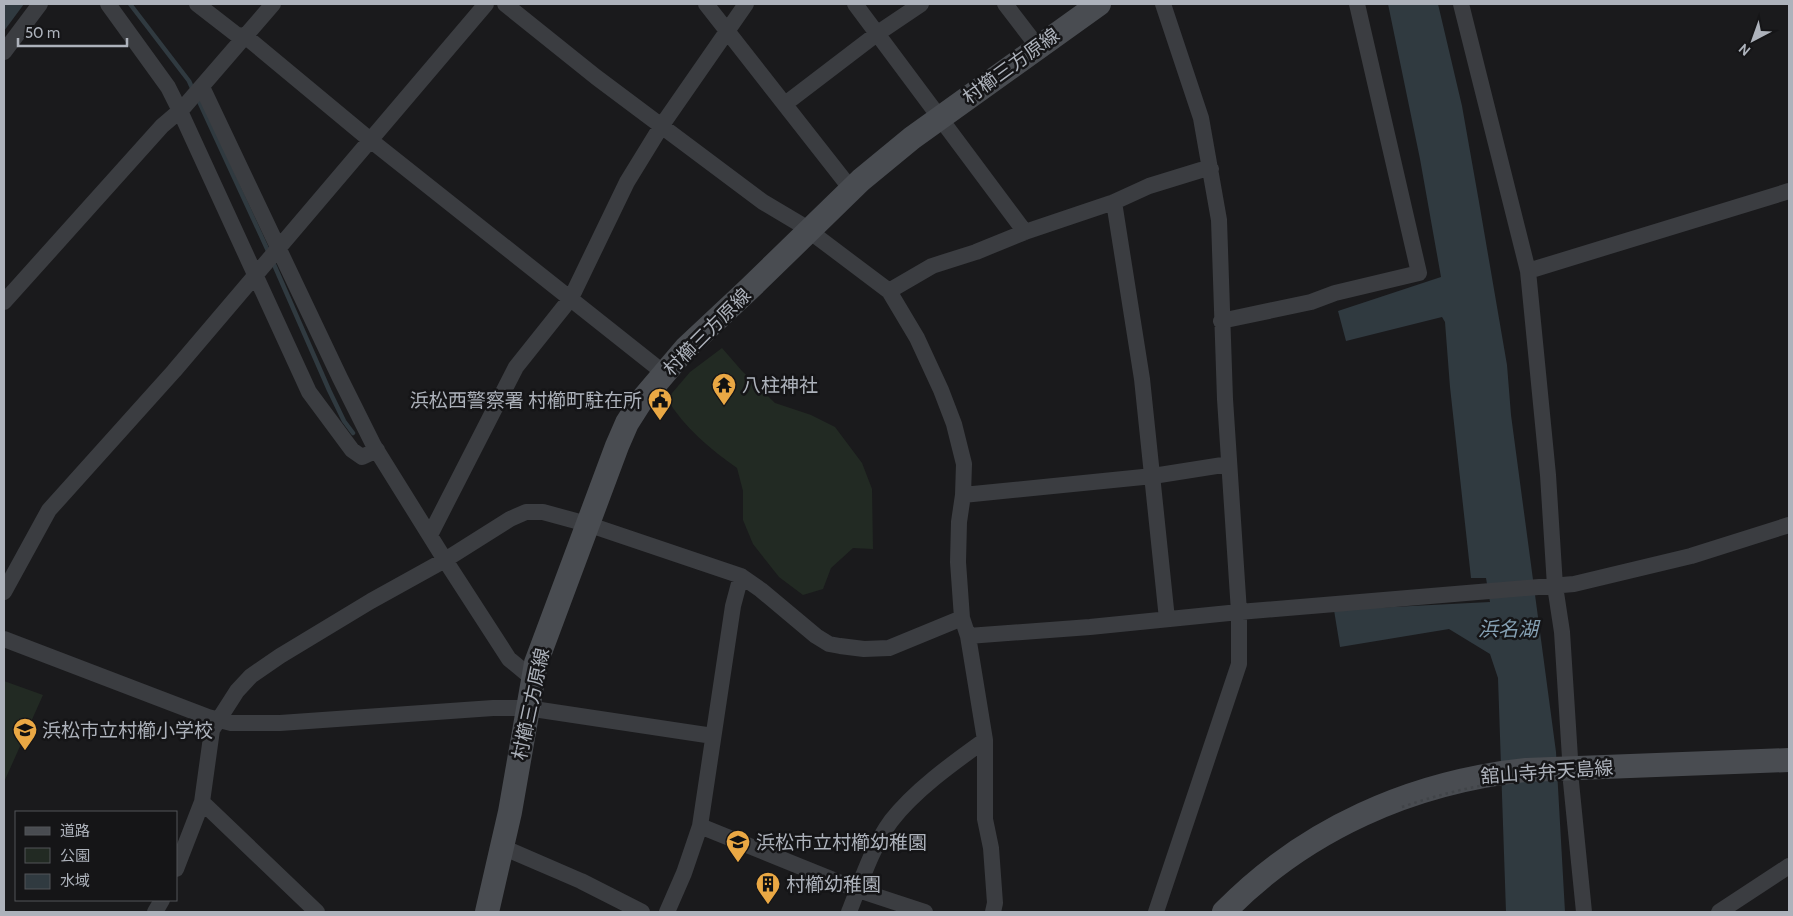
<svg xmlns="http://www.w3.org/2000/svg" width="1793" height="916" viewBox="0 0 1793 916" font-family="Cabin,'Noto Sans JP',sans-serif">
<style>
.green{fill:#222a23}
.water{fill:#303a40}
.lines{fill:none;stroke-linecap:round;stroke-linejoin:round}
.stream{stroke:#303a40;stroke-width:4.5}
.street{stroke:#3b3d41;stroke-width:16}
.secondary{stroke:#494c51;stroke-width:24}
.path-bridge{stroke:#414448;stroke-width:2.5;stroke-dasharray:2.5 4;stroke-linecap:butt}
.labels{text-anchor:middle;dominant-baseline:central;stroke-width:5;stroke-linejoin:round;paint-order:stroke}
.street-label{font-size:19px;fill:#adb2bb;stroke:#151517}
.poi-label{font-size:19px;fill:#adb2bb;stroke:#151517;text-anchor:start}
.water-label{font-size:20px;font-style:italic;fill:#86a1b4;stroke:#151517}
</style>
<rect width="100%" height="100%" fill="#1a1a1c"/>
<!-- green -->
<path class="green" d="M722,348l20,23 33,32 36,12 24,12 27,36 10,26 1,60 -20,-1 -22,20 -8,21 -20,6 -24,-18 -26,-33 -10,-24v-29l-6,-23c-27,-19 -53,-41 -70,-69l23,-27z
M4,681l39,14 -39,87z"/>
<!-- water -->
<path class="water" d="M4,4h20l-20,27z
M1388,4h50l24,102 17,96 28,163 4,50 45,337 9,160h-59l-8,-234 -8,-24 -41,-25 -109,18 -6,-37 156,-8 -4,-24h-15l-21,-191 -5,-65 -3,-5 -96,24 -8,-30 103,-34 -21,-118z"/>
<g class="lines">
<!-- stream -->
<path class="stream" d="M130,4l59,77 4,9
M197,97l72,156
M272,260l57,130 15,31 9,12"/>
<!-- street -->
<path class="street" d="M108,4l60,83 12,24 129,281 43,58 10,7 15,-7
M197,4l40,31 8,1 124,103 295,234
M505,4l91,73 167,125 37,22 89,67 28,47 24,52 13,34 10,40 -1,31 -4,27 -1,40 4,56 6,18 17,104v79l6,29 4,55 -2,9
M706,4l145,185
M855,4l170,228
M1005,4l33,43
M1461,4l67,267 20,204 7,111 7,46 8,126
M4,52l36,-48
M202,87l138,291 34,68 71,114 64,99 23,19
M785,104l93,-71 43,-29
M1114,202l28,177 25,240
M1528,271l261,-80
M889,291l43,-25 44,-14 49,-20 89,-30 35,-16 52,-16 10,-1
M4,302l158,-176 21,-18 90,-104
M1221,321l90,-19 24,-9 84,-20 -62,-269
M963,495l190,-19 76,-12
M430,535l86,-168 55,-69 56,-116 35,-57 84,-121
M4,592l45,-82 125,-139 312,-367
M968,636l122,-9 149,-15 -14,-213 -6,-179 -18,-102 -38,-114
M4,639l204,78 23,6h49l213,-15h34l186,28
M1571,782l13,130
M202,802l115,110
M700,826l158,64 67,22
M502,847l79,34 61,31
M176,869l26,-67 10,-72 25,-39 14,-15 29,-20 91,-55 74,-41 65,-41 16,-7h17l44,12 154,52 20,14 55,46 13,8 11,2 24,3 25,-1 73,-30
M155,912l7,-12
M667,912l17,-39 16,-47 33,-220 8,-30
M849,912c12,-30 23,-65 42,-91 24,-31 62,-58 94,-81
M1156,912l83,-248v-52l335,-28 117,-28 98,-31
M1719,912l70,-46"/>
<!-- secondary -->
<path class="secondary" d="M487,912l23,-100 26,-149 81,-217 10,-23 14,-22 45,-53 63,-59 112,-109 51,-42 187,-134
M1224,912c81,-83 188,-130 302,-142l263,-10"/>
<!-- path-bridge -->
<path class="path-bridge" d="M1402,807c38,-13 78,-23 119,-27 29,-3 59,-3 88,-4"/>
</g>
<!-- icons -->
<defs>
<symbol id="temple-pin" viewBox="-11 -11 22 30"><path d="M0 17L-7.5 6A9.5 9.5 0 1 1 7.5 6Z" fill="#eaa844" stroke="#151517"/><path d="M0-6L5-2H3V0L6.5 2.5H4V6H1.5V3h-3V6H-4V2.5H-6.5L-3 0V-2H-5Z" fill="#111"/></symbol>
<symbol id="civic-pin" viewBox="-11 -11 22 30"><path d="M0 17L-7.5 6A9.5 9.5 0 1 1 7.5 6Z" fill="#eaa844" stroke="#151517"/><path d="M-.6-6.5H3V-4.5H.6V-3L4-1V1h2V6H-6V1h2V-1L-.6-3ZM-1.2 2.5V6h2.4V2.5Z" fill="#111"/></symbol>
<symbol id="school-pin" viewBox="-11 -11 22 30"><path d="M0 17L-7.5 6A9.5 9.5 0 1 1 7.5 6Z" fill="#eaa844" stroke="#151517"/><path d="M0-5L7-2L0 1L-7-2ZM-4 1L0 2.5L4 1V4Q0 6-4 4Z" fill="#111"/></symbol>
<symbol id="building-pin" viewBox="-11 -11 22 30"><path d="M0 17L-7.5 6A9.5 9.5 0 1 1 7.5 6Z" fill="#eaa844" stroke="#151517"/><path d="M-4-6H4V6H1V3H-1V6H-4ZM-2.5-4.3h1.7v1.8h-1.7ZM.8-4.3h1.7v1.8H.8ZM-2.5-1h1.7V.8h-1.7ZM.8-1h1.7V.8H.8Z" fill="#111"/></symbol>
</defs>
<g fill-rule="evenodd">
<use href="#temple-pin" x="710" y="371" width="28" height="38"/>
<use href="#civic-pin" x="646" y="386" width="28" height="38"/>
<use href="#school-pin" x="11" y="716" width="28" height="38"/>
<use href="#school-pin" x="724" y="828" width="28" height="38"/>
<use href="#building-pin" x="754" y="870" width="28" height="38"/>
</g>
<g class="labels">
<!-- street labels -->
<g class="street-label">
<text transform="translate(1011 66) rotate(-36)">村櫛三方原線</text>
<text transform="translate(707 332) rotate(-45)">村櫛三方原線</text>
<text transform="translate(531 704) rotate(-78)">村櫛三方原線</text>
<text transform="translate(1547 772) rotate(-4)">舘山寺弁天島線</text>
</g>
<!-- poi labels -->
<g class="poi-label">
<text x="742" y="385">八柱神社</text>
<text x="642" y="400" text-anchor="end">浜松西警察署 村櫛町駐在所</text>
<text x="42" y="730">浜松市立村櫛小学校</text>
<text x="756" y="842">浜松市立村櫛幼稚園</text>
<text x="786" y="884">村櫛幼稚園</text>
</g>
<!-- water labels -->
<g class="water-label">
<text x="1508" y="629">浜名湖</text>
</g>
</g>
<!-- border -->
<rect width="1793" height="916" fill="none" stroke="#adb2bb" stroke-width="10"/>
<!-- legend -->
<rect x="15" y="811" width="162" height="90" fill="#151517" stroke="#525459"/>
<rect x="25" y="827" width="25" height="8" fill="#494c51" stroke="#525459"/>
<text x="60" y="836" font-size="15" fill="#adb2bb">道路</text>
<rect x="25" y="848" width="25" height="15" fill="#222a23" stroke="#525459"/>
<text x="60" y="861" font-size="15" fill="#adb2bb">公園</text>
<rect x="25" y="874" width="25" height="15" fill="#303a40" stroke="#525459"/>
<text x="60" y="886" font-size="15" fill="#adb2bb">水域</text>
<!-- north arrow -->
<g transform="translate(1753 40) rotate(221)" stroke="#151517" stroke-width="4" paint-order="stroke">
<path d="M0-4L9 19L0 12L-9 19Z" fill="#adb2bb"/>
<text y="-8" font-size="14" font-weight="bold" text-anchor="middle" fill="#adb2bb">N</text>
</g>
<!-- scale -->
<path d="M18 38v8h109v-8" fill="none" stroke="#adb2bb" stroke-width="2.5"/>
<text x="25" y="38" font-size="15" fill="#adb2bb" stroke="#151517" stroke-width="4" paint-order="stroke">50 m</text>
</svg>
